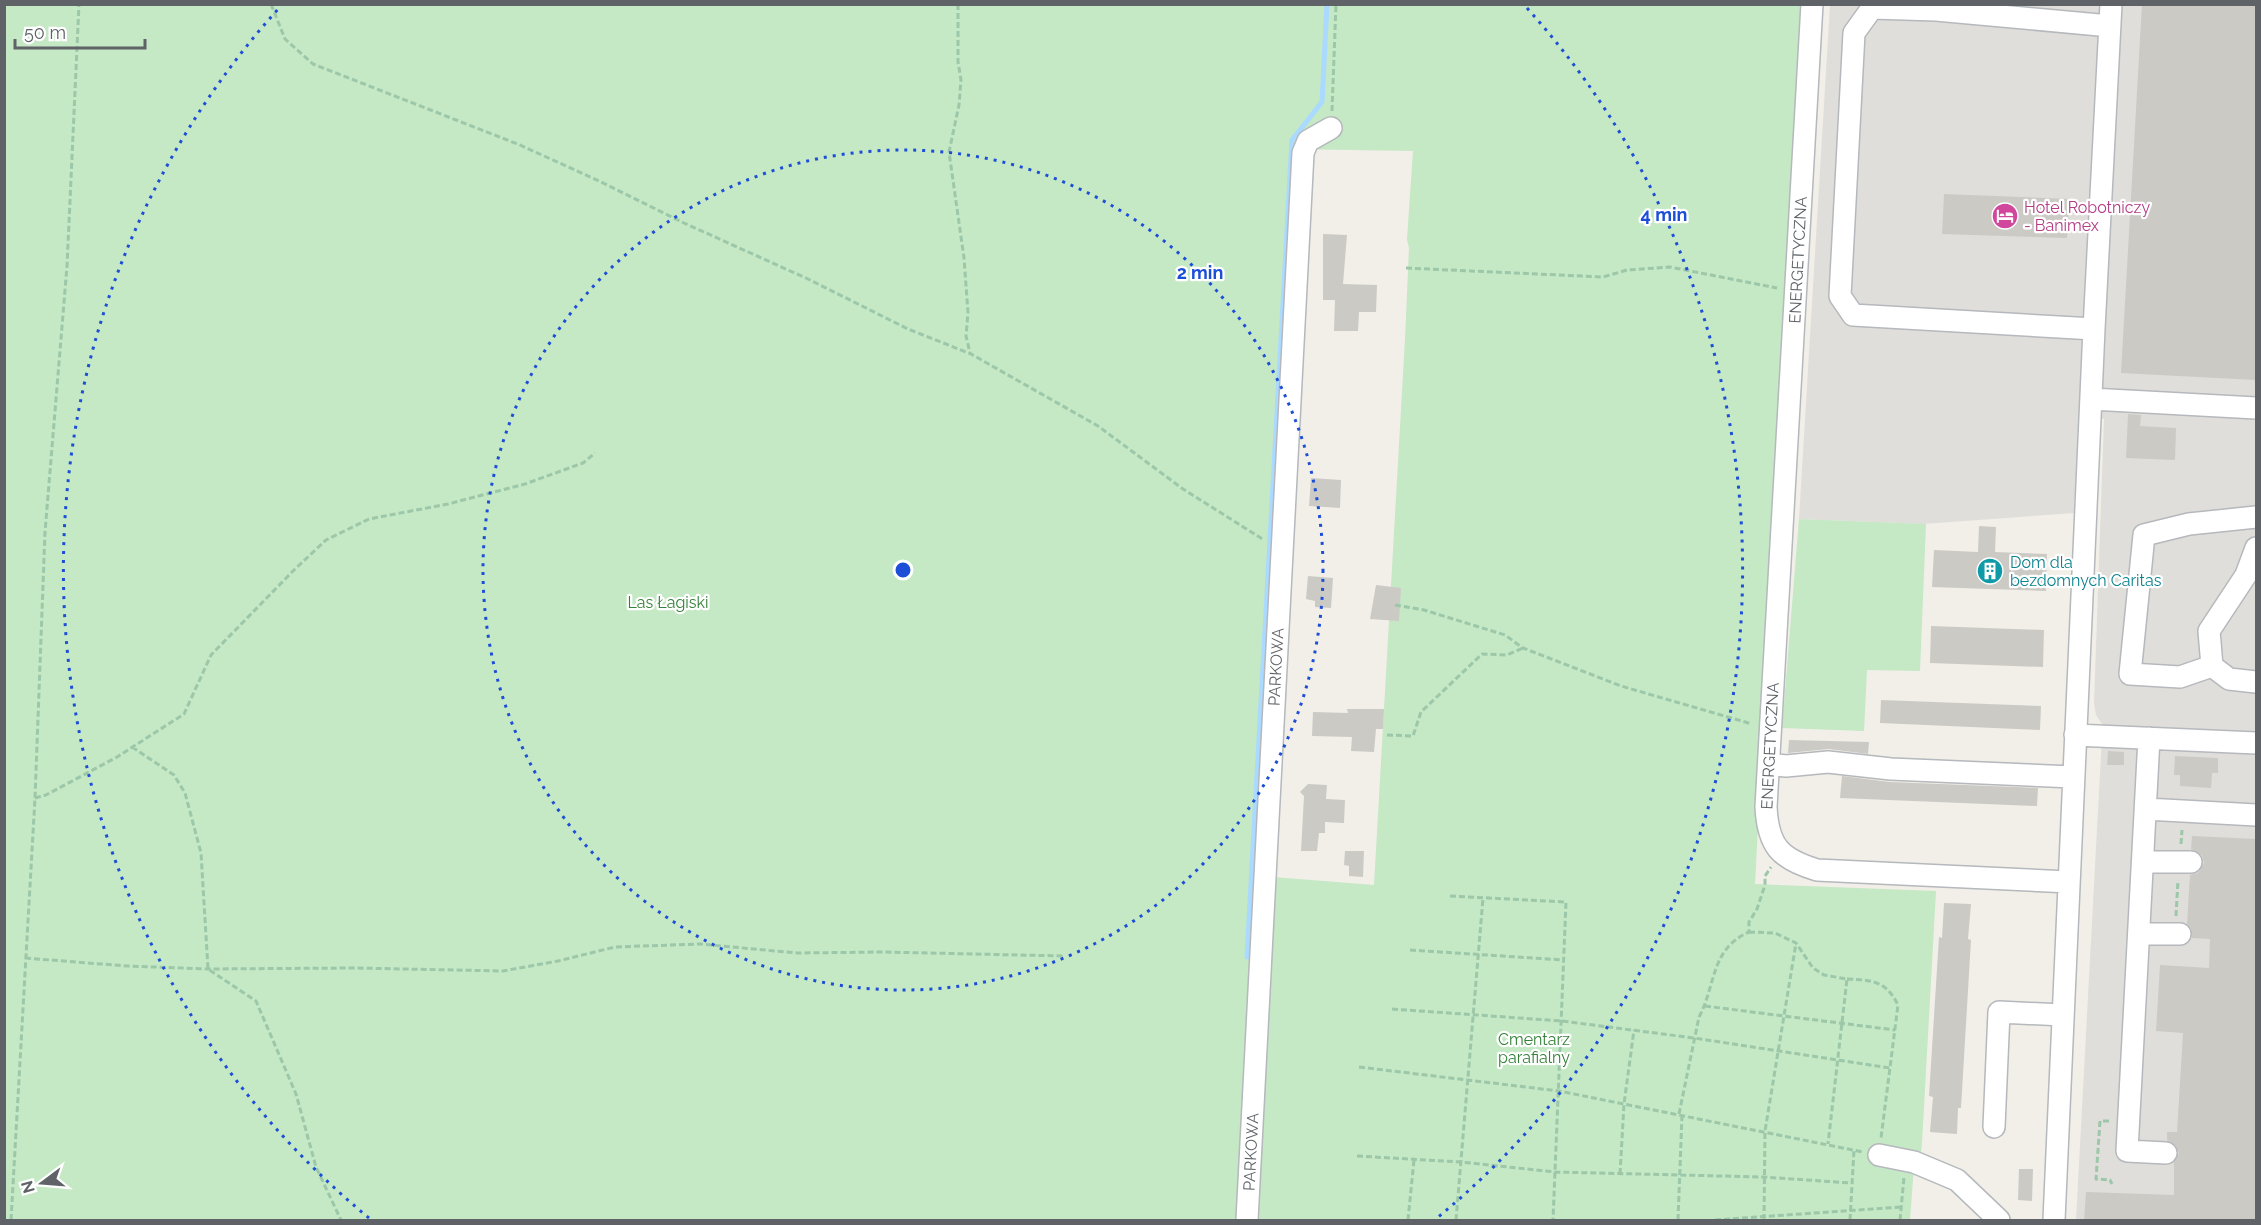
<svg xmlns="http://www.w3.org/2000/svg" width="2261" height="1225" viewBox="0 0 2261 1225" font-family="Raleway,sans-serif">
<style>
.industrial{fill:#e0deda}
.green{fill:#c5e8c5}
.lines{fill:none;stroke-linecap:round;stroke-linejoin:round}
.stream{stroke:#aadaff;stroke-width:5}
.building{fill:#cccac5}
.minor-casing{stroke:#b5b8bc;stroke-width:24}
.path{stroke:#9cc7a9;stroke-width:3;stroke-dasharray:6 3;stroke-linecap:butt}
.minor{stroke:#fff;stroke-width:21}
.ring{fill:none;stroke:#1d4ed8;stroke-width:3;stroke-dasharray:3 6}
.labels{text-anchor:middle;dominant-baseline:central;stroke-width:4.5;stroke-linejoin:round;paint-order:stroke}
.hotel-label{font-size:16px;fill:#b23c85;stroke:#fff;text-anchor:start}
.street-label{font-size:16px;fill:#5f6368;stroke:#fff}
.culture-label{font-size:16px;fill:#0d838f;stroke:#fff;text-anchor:start}
.park-label{font-size:16px;fill:#348238;stroke:#fff}
.centre{fill:#1d4ed8;stroke:#fff;stroke-width:3}
.ring-label{font-size:18px;text-anchor:middle;font-weight:bold;fill:#1d4ed8;stroke:#fff;stroke-width:4.5;stroke-linejoin:round;paint-order:stroke}
</style>
<rect width="100%" height="100%" fill="#f1efe8"/>
<!-- industrial -->
<path class="industrial" d="M1830,5h426v1215h-180l26,-484v-12l-6,-9 -2,-11 10,-285 -24,-3 -6,97 -151,11 -124,-5z"/>
<!-- green -->
<path class="green" d="M5,5h1796l-46,879 181,7 -14,252 -1,9h-6l-5,68h-654l17,-343 101,8 31,-546 4,-91 -2,-9 6,-88 -123,-2 -49,1071h-1236z
M1799,519l127,5 -6,147 -53,-1 -3,61 -82,-3z"/>
<g class="lines">
<!-- stream -->
<path class="stream" d="M1247,957l45,-817 30,-38 5,-98"/>
</g>
<!-- building -->
<path class="building" d="M2142,4h114v376l-135,-7z
M1944,194l125,5 -2,39 -125,-4z
M1323,234l24,1 -4,49 34,1 -1,27h-17l-1,19h-24l1,-31h-12z
M2128,414l13,1 -1,11 36,2 -1,32 -49,-2z
M1311,478l30,2 -1,28 -31,-2z
M1979,526l17,1 -1,25 52,2 -1,37 -114,-4 2,-37 44,2z
M1308,576l25,2 -2,30 -16,-1v-6l-9,-2z
M1376,585l25,3 -2,33 -29,-2z
M1931,626l113,4 -1,37 -113,-4z
M1881,700l160,6 -1,24 -160,-7z
M1347,709h37l-1,20h-7l-2,23 -23,-1 1,-14 -40,-1 1,-24 35,1z
M1789,740l80,2 -1,12 -39,-5 -41,4z
M2108,751l16,1v13h-17z
M2175,756l43,2v15h-6l-1,15 -31,-2v-11h-6z
M1842,776l48,6 148,6 -1,18 -197,-8z
M1308,784l19,1 -1,14 19,1 -1,23 -19,-1v11h-6l-2,18h-16l3,-55 -4,-4z
M2192,836l64,3v382h-172l2,-29 88,3v-33l5,-9 -6,-10 -6,-3v-8h10l6,-99 -27,-2 4,-66 49,3 1,-29 -18,-1 -1,-10 -4,-4 3,-49 8,-2 6,-10 -2,-8 -11,-6z
M1345,851h19l-1,26 -14,-1v-10l-5,-1z
M1944,903l27,1 -3,35 3,1 -10,168h-3l-1,26 -27,-2 3,-35 -4,-1 10,-159 3,1z
M2019,1169h14l-1,32 -14,-1z"/>
<g class="lines">
<defs>
<path id="minor" d="M1812,4l-46,803c2,39 14,52 51,63l252,12
M2094,329l-241,-14 -13,-19 14,-263 18,-25 64,2 174,16
M2091,399l165,9
M2256,548l-10,27 -37,56 3,35 17,13 27,3
M2212,666l-32,11 -50,-3 14,-139 45,-11 67,-7
M2075,735l181,8
M2149,738l-22,413 39,2
M1769,764l17,2 42,-4 63,7 182,8
M2146,809l110,6
M2144,862h47
M2140,934h40
M1994,1127l5,-115 64,3
M1879,1155l35,7 43,18 42,40
M1247,1220l56,-1067 5,-12 23,-13
M2054,1220l40,-891 17,-325"/>
</defs>
<!-- minor casing -->
<use href="#minor" class="minor-casing"/>
<!-- path -->
<path class="path" d="M271,4l14,35 28,25 207,81 81,37 83,41 124,56 100,50 63,25 127,72 85,63 81,51
M958,4v58l3,18 -2,25 -10,47 15,106 4,55 -2,23 4,17
M1332,111l4,-107
M1406,268l197,9 24,-7 43,-3 107,21
M1395,605l29,5 81,25 18,13 98,38 131,38
M1387,735l26,1 8,-24 61,-58 25,1 16,-7
M132,747l42,28 11,18 16,60 7,116 48,32 40,93 20,73 25,53
M35,798l11,-3 71,-38 67,-43 27,-59 83,-85 32,-30 43,-21 79,-15 77,-20 58,-21 12,-10
M2181,844l1,-14
M1450,896l116,6 -13,318
M2176,916l2,-36
M1749,932l26,1 21,10 17,25 11,7 23,4 -19,165
M1410,950l154,10
M25,958l102,8 81,3 148,-1 147,3 55,-10 57,-14 85,-3 97,9 86,-1 182,4
M1847,979c26,1 39,2 51,26l-17,133
M1705,1006l190,24
M1392,1009l170,12 132,17 196,30
M1359,1067l200,24 304,61
M1679,1114l20,-97c17,-31 11,-68 50,-85v-10l8,-13 8,-24v-9l6,-9
M2109,1121h-9l-4,58 14,1 2,4
M1357,1156l104,6 94,10 208,5 88,6
M1620,1174l4,-70 10,-74
M11,1220l24,-422 10,-266 22,-266 12,-262
M1408,1220l6,-60
M1456,1220l27,-322
M1678,1220l4,-105
M1715,1220l186,-13
M1764,1220l1,-89 31,-188
M1850,1220l4,-70
M1900,1220l4,-43"/>
<!-- minor -->
<use href="#minor" class="minor"/>
</g>
<!-- distance rings -->
<g class="ring">
<circle cx="903" cy="570" r="420"/>
<path d="M369 1218A840 840 0 0 1 279 8M1527 8A840 840 0 0 1 1437 1218"/>
</g>
<!-- icons -->
<defs>
<symbol id="hotel-disc" viewBox="-11 -11 22 22"><circle r="9.5" fill="#d1479c" stroke="#fff"/><path d="M-6-4.5h1.5V1H6V5H4.5V3h-9V5H-6ZM-4 0a1.8 1.8 0 1 1 3.6 0ZM.5 0V-2.5h3Q6-2.5 6 0Z" fill="#fff"/></symbol>
<symbol id="building-disc" viewBox="-11 -11 22 22"><circle r="9.5" fill="#0f9aa8" stroke="#fff"/><path d="M-4-6H4V6H1V3H-1V6H-4ZM-2.5-4.3h1.7v1.8h-1.7ZM.8-4.3h1.7v1.8H.8ZM-2.5-1h1.7V.8h-1.7ZM.8-1h1.7V.8H.8Z" fill="#fff"/></symbol>
</defs>
<g fill-rule="evenodd">
<use href="#hotel-disc" x="1990" y="201" width="30" height="30"/>
<use href="#building-disc" x="1975" y="556" width="30" height="30"/>
</g>
<g class="labels">
<!-- hotel labels -->
<g class="hotel-label">
<text x="2024" y="207">Hotel Robotniczy<tspan x="2024" dy="18">- Banimex</tspan></text>
</g>
<!-- street labels -->
<g class="street-label">
<text transform="translate(1798 260) rotate(-87)">ENERGETYCZNA</text>
<text transform="translate(1276 667) rotate(-87)">PARKOWA</text>
<text transform="translate(1770 746) rotate(-87)">ENERGETYCZNA</text>
<text transform="translate(1251 1152) rotate(-87)">PARKOWA</text>
</g>
<!-- culture labels -->
<g class="culture-label">
<text x="2010" y="562">Dom dla<tspan x="2010" dy="18">bezdomnych Caritas</tspan></text>
</g>
<!-- park labels -->
<g class="park-label">
<text x="668" y="602">Las Łagiski</text>
<text x="1534" y="1039">Cmentarz<tspan x="1534" dy="18">parafialny</tspan></text>
</g>
</g>
<circle cx="903" cy="570" r="9" class="centre"/>
<g class="ring-label">
<text x="1664" y="221">4 min</text>
<text x="1200" y="279">2 min</text>
</g>
<!-- border -->
<rect width="2261" height="1225" fill="none" stroke="#5f6368" stroke-width="12"/>
<!-- north arrow -->
<g transform="translate(42 1183) rotate(254)" stroke="#ffffff" stroke-width="4.5" paint-order="stroke">
<path d="M0-4.5L10 22L0 15L-10 22Z" fill="#5f6368"/>
<text y="-9" font-size="16" font-weight="bold" text-anchor="middle" fill="#5f6368">N</text>
</g>
<!-- scale -->
<path d="M15 39v9h130v-9" fill="none" stroke="#5f6368" stroke-width="3"/>
<text x="24" y="39" font-size="18" fill="#5f6368" stroke="#ffffff" stroke-width="4.5" paint-order="stroke">50 m</text>
</svg>
